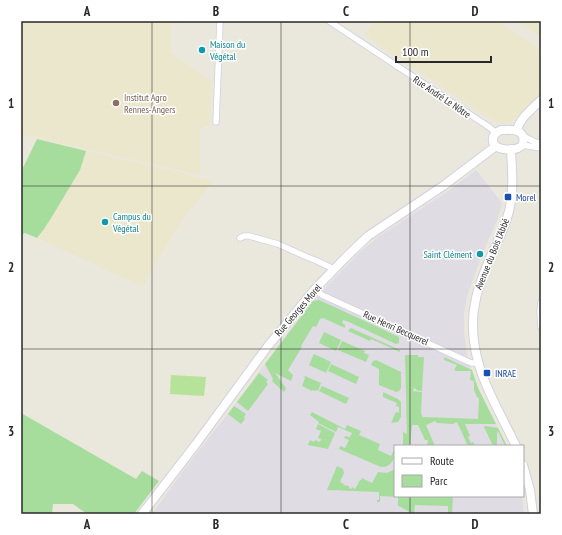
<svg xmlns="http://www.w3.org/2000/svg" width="562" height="535" viewBox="0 0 562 535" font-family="'PT Sans Narrow',sans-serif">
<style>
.industrial{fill:#dfdce3}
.education{fill:#ebe7cc}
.green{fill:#a6dd9c}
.pitch{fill:#b6e399}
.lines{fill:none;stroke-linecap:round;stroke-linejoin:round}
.street-casing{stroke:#d1d1e1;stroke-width:7}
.secondary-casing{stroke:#d1d1e1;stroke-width:10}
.street{stroke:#fff;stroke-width:5.5}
.secondary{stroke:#fff;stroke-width:8}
.grid{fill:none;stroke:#292929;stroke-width:1;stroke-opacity:0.55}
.culture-dot{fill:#0f9aa8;stroke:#fff;stroke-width:1.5}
.education-dot{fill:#8d6e63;stroke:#fff;stroke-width:1.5}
.transit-dot{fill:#1a4fb4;stroke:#fff;stroke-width:1.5}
.labels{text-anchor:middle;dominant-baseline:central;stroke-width:3;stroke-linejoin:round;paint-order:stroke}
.culture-label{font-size:10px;fill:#0d838f;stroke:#fff;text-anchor:start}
.education-label{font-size:10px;fill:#785e54;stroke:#fff;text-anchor:start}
.street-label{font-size:10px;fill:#292929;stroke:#fff}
.transit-label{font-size:10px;fill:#164399;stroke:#fff;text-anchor:start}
.neatline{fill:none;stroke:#292929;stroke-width:1.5}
.grid-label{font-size:13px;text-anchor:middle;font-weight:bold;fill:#292929}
</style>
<rect width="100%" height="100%" fill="#eae7dc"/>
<!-- industrial -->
<path class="industrial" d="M476,170l26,33 -4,15 -17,39 -14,39 -3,17v20l4,27 8,24 31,62h-112v50h127l2,18h-372l33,-46 52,-66 52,-71 24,-30 15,-16 32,-33 18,-15 70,-46z"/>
<!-- education -->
<path class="education" d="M21,21h166l-17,4 1,28 41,29 -2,43 -10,3v47l-179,-41z
M374,21h94l2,1 1,-1h26l44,29v43l-30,29 -13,2 -134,-89z
M516,21h25v16l-18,-12z
M86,151l104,24 23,6 -32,41 -26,42 -10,19h-1l-2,3 -105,-48 7,-9 9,-14 27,-45z"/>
<!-- green -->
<path class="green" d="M37,139l49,12 -6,19 -27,45 -9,14 -7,9 -12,-5 -4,2 1,-6 -1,-1v-56z
M319,300l33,15 -3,7 -6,-2 -1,3 3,2v3l-22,-10 -3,1 -4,8 -3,-1 -12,20 1,1 -14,23 5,5 -2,6 -16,-8 11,15 -2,4 -12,-11 1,-2 -8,-15 48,-63z
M352,315l47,22v6l-3,1 -47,-22z
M351,328l49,22v2l-29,-13 -1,2 -22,-10z
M324,332l17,8 -5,11 -17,-8z
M342,341l23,10 -1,2 5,2 -3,7 -28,-12z
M314,354l17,8 -5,11 -17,-8z
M405,355h13v2h6l-2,34 -6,-1v-1l-2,-1 -1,3 9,1 -1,22 2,3 55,2 1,-21 -2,-1 -3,-7v-9l-4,-1 1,-9h-15l-2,-1 3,-5 -13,-5v-3l28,13 6,18 18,36h-31l5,12 -2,1 3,6 2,-1 2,4h-10l2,-2 -10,-22 -4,2 -16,-1 -2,-2 -9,4 9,21h-8l1,-6h-3l-7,-15h-6l-2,21h-7v-14l4,2z
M376,360l25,12v16l-2,3 -3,1 -2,-1 -15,-6v-16l-8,-4 2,-4z
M331,364l28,13 -3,7 -28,-13z
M259,373l9,7 -2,2 2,2 -20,27 -11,-9z
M305,376l16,7 -3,8 -2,-1 -1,1 -3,-1v1l-10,-5 3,-8 -1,-1z
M322,386l27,12 -3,6 -27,-13z
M383,392l15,7 3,3v15l-3,5 -7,1 5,-11 3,1v-6l-3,-1 1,-3 -14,-6z
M234,406l12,8 -2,3 1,2 -4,5 -13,-10z
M312,412l33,17 2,-4 14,6 -2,4 21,9 -2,6 13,6 3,-6 1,1c0,9 -5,17 -14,16l-42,-18 1,-3 5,2 4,-8 -5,-2 1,-2 5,1 2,-4 -14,-6 -2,5 -18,-9 1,-1 -9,-7z
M21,413l115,66 6,-8 17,10 -25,33h-47l-14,-10h-20l-1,10h-31z
M318,424l17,9 -7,16 -20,-4 2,-5 4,2 1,-2 5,2 1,-3 -3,-1 3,-7 -5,-2z
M485,426l13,2 9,18h-2l-7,-15 -1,3v12h-4l-9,-19z
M337,466l6,3 1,4 -4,9 4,2 -1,1 6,1v2l2,1 1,-2 3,2 5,-9h1l1,-2 10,5 6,-11 9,1 8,-4v27h58l-1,18h-4v-8l-33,-1 -1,9h-1l-12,-7 -3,-1v-9l-18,-1v6h-3v-2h2v-8l-52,-2z"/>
<!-- pitch -->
<path class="pitch" d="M171,375l35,2 -2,19 -34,-2z"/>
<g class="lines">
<defs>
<path id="street" d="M329,21l160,106 7,6
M216,122l4,-101
M523,136l12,6 6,1
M522,145l19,3
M240,238l4,-2h5l29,8 29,13 10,4 17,8
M315,289l7,6 147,67 3,1h6
M541,302l-1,9 1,16"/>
<path id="secondary" d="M501,130c5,0 12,-1 16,1 8,2 9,14 1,17 -6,3 -23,2 -25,-6 -1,-7 3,-10 8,-12z
M517,130c3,-12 15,-21 24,-30
M511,149c0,7 1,14 1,21 1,18 0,35 -6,51 -3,10 -8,19 -12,28 -15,34 -26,61 -19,99 6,35 26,66 41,98
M523,465l7,25 3,24
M142,514l54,-70 72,-98 47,-57 30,-31 23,-22 75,-50 53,-40"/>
</defs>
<!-- street casing -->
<use href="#street" class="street-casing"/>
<!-- secondary casing -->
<use href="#secondary" class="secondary-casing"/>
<!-- street -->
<use href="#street" class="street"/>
<!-- secondary -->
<use href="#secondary" class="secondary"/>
</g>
<!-- grid -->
<path class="grid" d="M152,21v493M281,21v493M410,21v425M21,186h520M21,349h520M410,496v18"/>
<!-- markers -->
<g class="culture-dot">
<circle cx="202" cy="50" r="4"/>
<circle cx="105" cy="222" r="4"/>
<circle cx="480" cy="254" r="4"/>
</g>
<circle class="education-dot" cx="116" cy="103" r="4"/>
<g class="transit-dot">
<rect x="504" y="193" width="8" height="8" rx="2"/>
<rect x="483" y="369" width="8" height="8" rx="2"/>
</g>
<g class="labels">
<!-- culture labels -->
<g class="culture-label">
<text x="210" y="44">Maison du<tspan x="210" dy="12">Végétal</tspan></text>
<text x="113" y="216">Campus du<tspan x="113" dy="12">Végétal</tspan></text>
<text x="472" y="254" text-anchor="end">Saint Clément</text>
</g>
<!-- education labels -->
<g class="education-label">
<text x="124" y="97">Institut Agro<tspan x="124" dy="12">Rennes-Angers</tspan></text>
</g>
<!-- street labels -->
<g class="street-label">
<text transform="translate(442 97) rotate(34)">Rue André Le Nôtre</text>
<text transform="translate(492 254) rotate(-68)">Avenue du Bois l'Abbé</text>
<text transform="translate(298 310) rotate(-49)">Rue Georges Morel</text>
<text transform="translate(396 328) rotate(24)">Rue Henri Becquerel</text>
</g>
<!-- transit labels -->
<g class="transit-label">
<text x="516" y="197">Morel</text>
<text x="495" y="373">INRAE</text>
</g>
</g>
<!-- border -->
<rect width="562" height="535" fill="none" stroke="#ffffff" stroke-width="44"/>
<!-- legend -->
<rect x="394" y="445" width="130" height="52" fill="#ffffff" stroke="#a9a9a9"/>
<rect x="402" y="458" width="20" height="6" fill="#ffffff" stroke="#a9a9a9"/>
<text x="430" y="465" font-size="12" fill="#292929">Route</text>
<rect x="402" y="475" width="20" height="12" fill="#a6dd9c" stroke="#a9a9a9"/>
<text x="430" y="485" font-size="12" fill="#292929">Parc</text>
<!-- scale -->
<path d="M396 56v6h95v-6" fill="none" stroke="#292929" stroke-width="2"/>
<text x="402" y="56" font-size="12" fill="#292929" stroke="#ffffff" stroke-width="3" paint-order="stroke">100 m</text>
<rect x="22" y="22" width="518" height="491" class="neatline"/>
<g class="grid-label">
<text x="87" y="16">A</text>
<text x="216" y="16">B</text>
<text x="346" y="16">C</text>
<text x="475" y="16">D</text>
<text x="11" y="108">1</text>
<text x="551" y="108">1</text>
<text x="11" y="272">2</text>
<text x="551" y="272">2</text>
<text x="11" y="436">3</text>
<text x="551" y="436">3</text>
<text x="87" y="529">A</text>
<text x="216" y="529">B</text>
<text x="346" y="529">C</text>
<text x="475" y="529">D</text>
</g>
</svg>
